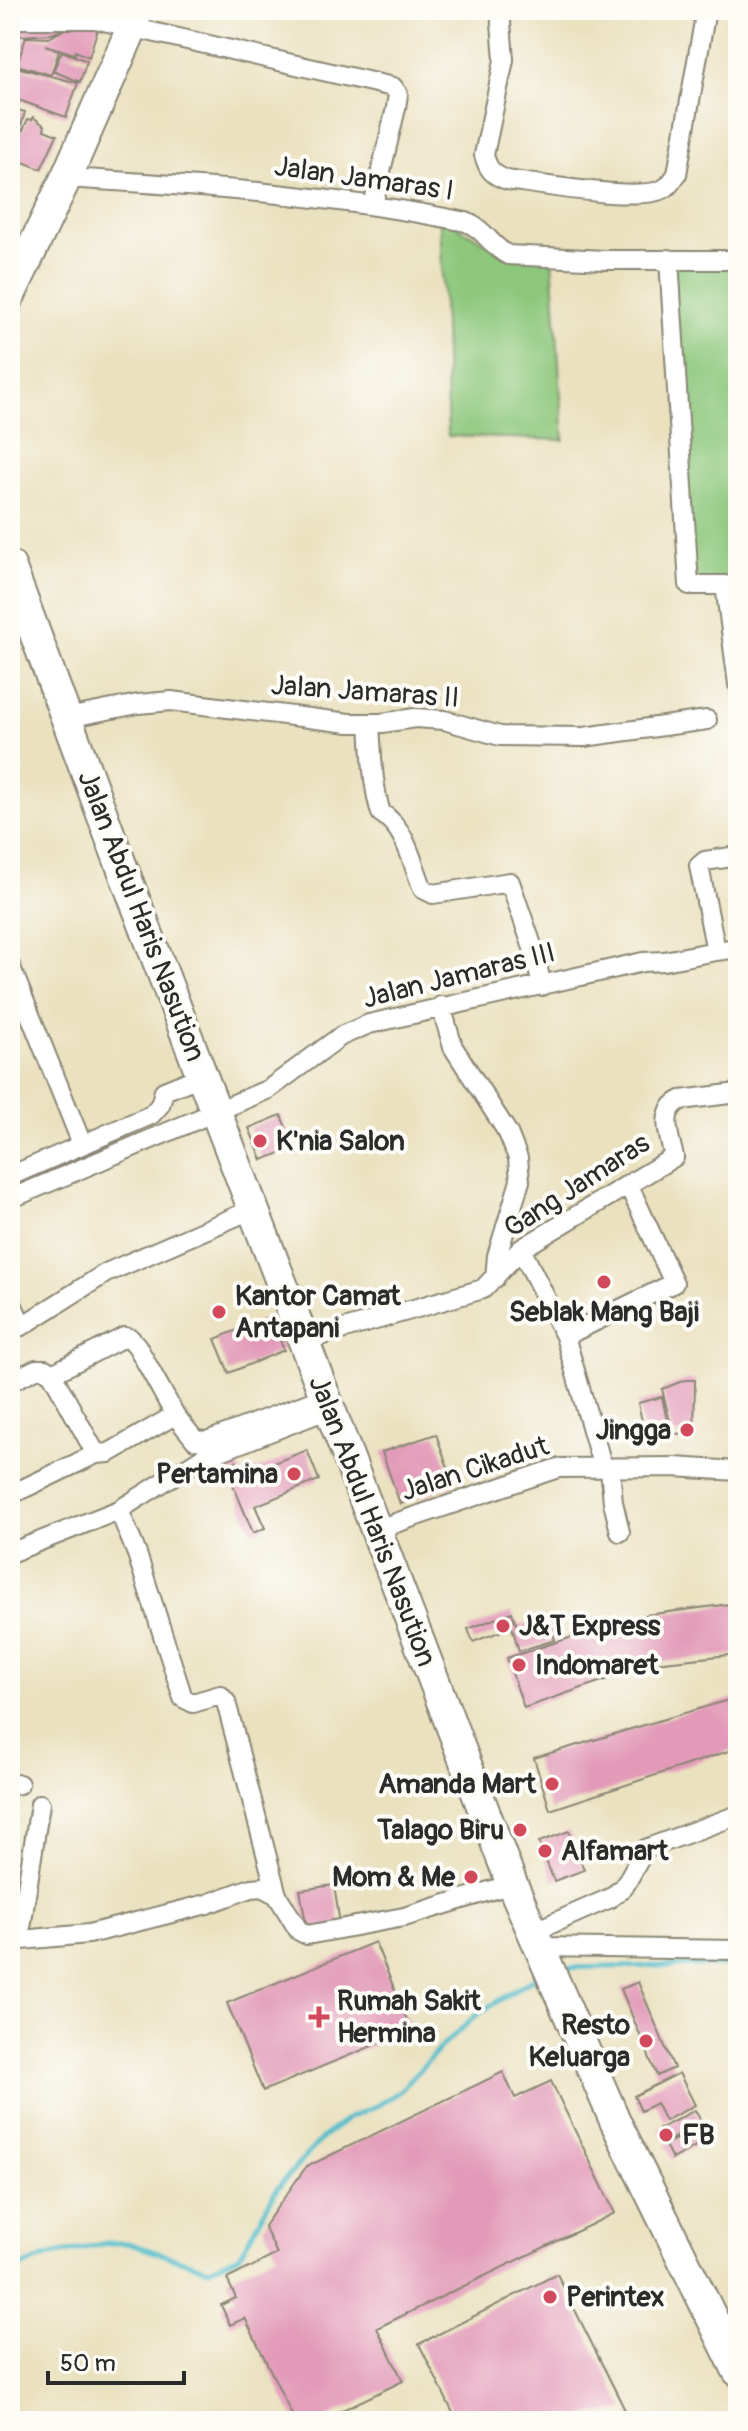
<svg xmlns="http://www.w3.org/2000/svg" width="748" height="2431" viewBox="0 0 748 2431" font-family="Pangolin,sans-serif">
<style>
.green{fill:#8dc77c;stroke:#5c7954;stroke-width:2}
.lines{fill:none;stroke-linecap:round;stroke-linejoin:round}
.stream{stroke:#4fbbc9;stroke-width:5}
.building{fill:#e29ab8}
.minor-casing{stroke:#8a8675;stroke-width:22}
.trunk-casing{stroke:#8a8675;stroke-width:34}
.minor{stroke:#fff;stroke-width:18}
.trunk{stroke:#fff;stroke-width:30}
.poi-dot{fill:#d1495b;stroke:#fdfcf7;stroke-width:3}
.labels{text-anchor:middle;dominant-baseline:central;stroke-width:8;stroke-linejoin:round;paint-order:stroke}
.street-label{font-size:28px;fill:#2b2b2b;stroke:#fdfcf7}
.poi-label{font-size:28px;font-weight:bold;fill:#2b2b2b;stroke:#fdfcf7;text-anchor:start}
</style>
<rect width="100%" height="100%" fill="#fdfcf7"/>
<filter id="ink" filterUnits="userSpaceOnUse"><feTurbulence type="fractalNoise" baseFrequency=".0125" numOctaves="2"/><feDisplacementMap in="SourceGraphic" scale="16" xChannelSelector="R" yChannelSelector="G"/><feConvolveMatrix kernelMatrix="1 2 1 2 8 2 1 2 1" color-interpolation-filters="sRGB"/></filter>
<filter id="wash" filterUnits="userSpaceOnUse"><feTurbulence type="fractalNoise" baseFrequency=".006" numOctaves="4" result="noise"/><feDisplacementMap in="SourceGraphic" scale="32" xChannelSelector="R" yChannelSelector="G"/><feGaussianBlur stdDeviation="1.8" result="paint"/><feColorMatrix in="noise" values="0 0 0 0 0 0 0 0 0 0 0 0 0 0 0 0 0 1.4 0 .05"/><feComposite in="paint" operator="in"/></filter>
<g filter="url(#wash)">
<rect width="100%" height="100%" fill="#eae1bf"/>
<!-- green -->
<path class="green" d="M440,217l68,38 44,3 12,182 -116,-4z
M669,259l69,2v406l-13,-82h-36z"/>
<g class="lines">
<!-- stream -->
<path class="stream" d="M559,1968l156,-3 23,3
M10,2275l3,-5 39,-15 55,-12h20l82,26 30,-13 39,-69 46,-51 25,-18 24,-10 26,-16 42,-45 38,-34 60,-38"/>
</g>
<g id="blocks">
<!-- building -->
<path class="building" d="M100,21l-11,36 -14,-6v3l-30,-9 14,6 -8,24 -34,-10 9,-28 23,1 16,-9 -14,5 -32,2 -9,-3v-9z
M62,51l25,10 -7,21 -27,-11z
M16,67l62,16 -12,34 -56,-20v-14z
M10,108l15,4 -4,14 -3,-1 -3,9 -5,-1z
M33,117l12,9 -1,4 13,5 -16,34 -31,-12v-14l3,1 6,-15 4,1 5,-11 4,1z
M281,1115l13,33 -32,12 -13,-32z
M270,1317l14,33 -55,23 -14,-34z
M685,1380h10l-1,53 -21,1 -11,-45z
M662,1397l9,42 -24,6 -9,-42z
M436,1434l18,51 -54,19 -18,-52z
M307,1450l12,30 -64,26 10,22 -12,5 -28,-68 11,-4 7,14z
M738,1603v51l-84,9 -130,45 -17,-50 131,-42z
M512,1612l5,14 31,-9 7,23 -36,11 -7,-24 -39,15 -5,-13z
M738,1697v51l-188,62 -16,-52z
M569,1831l15,39 -30,11 -15,-39z
M334,1885l6,39 -33,5 -7,-39z
M375,1942l36,88 -148,61 -36,-88z
M638,1982l36,86 -17,8 -36,-87z
M503,2072l12,26 36,-17 64,132 -238,115 26,53 -83,40h-25l-50,-103 -15,7 -9,-20 15,-7 -9,-19 50,-25 -13,-28 42,-59z
M679,2073l16,32 -30,16 -9,-18 -15,8 -7,-15z
M695,2110l7,13 -36,19 -7,-13z
M696,2128l7,14 -31,17 -7,-14z
M557,2274l68,136 -89,11h-79l-38,-77z"/>
</g>
</g>
<g filter="url(#ink)">
<use href="#blocks" fill-opacity="0" stroke="#8a8675" stroke-width="2"/>
<g class="lines">
<defs>
<path id="minor" d="M500,10l4,50 -20,95c4,15 9,20 23,25 30,4 136,23 158,8 5,-3 9,-10 12,-14l29,-164
M10,19h85l298,68 5,7 -2,14 -23,97
M66,178c134,8 268,17 400,44 20,8 24,24 42,33l97,5h133
M669,259l20,326h36l13,99
M67,718l71,-14 33,-3 178,22h33l33,-5 29,2 56,16 84,1 123,-17
M370,723c2,30 2,61 11,90 25,15 31,50 42,76l10,5 77,-12 23,66 9,38
M716,951l22,-3
M10,965l72,179
M441,1006l12,41 55,86 10,25 2,23 -23,75 -2,22
M10,1176l141,-61 9,-10 4,-14 37,-15
M10,1199l259,-110 72,-53 28,-12 274,-62 21,-1 52,-10 -17,-85 6,-5 33,-5
M521,1249l44,87 38,132
M10,1299l12,27 84,-53 147,-64
M565,1336l109,-53 -46,-99
M303,1341l180,-52 38,-40 153,-92c-4,-19 -16,-46 7,-57l57,-7
M52,1374l44,80 13,-1 66,-38
M10,1382l26,-13h9l7,5 72,-37 6,1 7,8 38,69 20,25 12,1 117,-44
M610,1469l3,33 7,30
M10,1495l86,-41
M119,1510l18,44 46,144 10,5 27,-8 6,7 51,193
M375,1530l183,-62 116,-1 64,4
M10,1553l109,-43 81,-51 129,-50
M10,1786l9,-2
M533,1932l77,-34 14,-11 21,-38 93,-34
M10,1941l79,-7 118,-30 44,-16 11,-1 15,8 22,36 8,4 97,-18 108,-33
M19,1941l21,-137
M539,1947l199,3"/>
<path id="trunk" d="M10,295l56,-117 66,-150 5,-18
M10,566l102,275 400,1043 104,239 122,248"/>
</defs>
<!-- minor casing -->
<use href="#minor" class="minor-casing"/>
<!-- trunk casing -->
<use href="#trunk" class="trunk-casing"/>
<!-- minor -->
<use href="#minor" class="minor"/>
<!-- trunk -->
<use href="#trunk" class="trunk"/>
</g>
</g>
<!-- markers -->
<g class="poi-dot">
<circle cx="260" cy="1141" r="8"/>
<circle cx="604" cy="1282" r="8"/>
<circle cx="219" cy="1312" r="8"/>
<circle cx="687" cy="1430" r="8"/>
<circle cx="294" cy="1474" r="8"/>
<circle cx="503" cy="1626" r="8"/>
<circle cx="519" cy="1665" r="8"/>
<circle cx="552" cy="1784" r="8"/>
<circle cx="520" cy="1830" r="8"/>
<circle cx="545" cy="1851" r="8"/>
<circle cx="471" cy="1877" r="8"/>
<path d="M315 2005h8v8h8v8h-8v8h-8v-8h-8v-8h8z"/>
<circle cx="646" cy="2041" r="8"/>
<circle cx="666" cy="2135" r="8"/>
<circle cx="550" cy="2297" r="8"/>
</g>
<g class="labels">
<!-- street labels -->
<g class="street-label">
<text transform="translate(364 179) rotate(8)">Jalan Jamaras I</text>
<text transform="translate(365 692) rotate(4)">Jalan Jamaras II</text>
<text transform="translate(141 916) rotate(69)">Jalan Abdul Haris Nasution</text>
<text transform="translate(459 976) rotate(-14)">Jalan Jamaras III</text>
<text transform="translate(577 1186) rotate(-33)">Gang Jamaras</text>
<text transform="translate(475 1469) rotate(-18)">Jalan Cikadut</text>
<text transform="translate(372 1521) rotate(69)">Jalan Abdul Haris Nasution</text>
</g>
<!-- poi labels -->
<g class="poi-label">
<text x="276" y="1141">K'nia Salon</text>
<text x="235" y="1296">Kantor Camat<tspan x="235" dy="32">Antapani</tspan></text>
<text x="604" y="1312" text-anchor="middle">Seblak Mang Baji</text>
<text x="671" y="1430" text-anchor="end">Jingga</text>
<text x="278" y="1474" text-anchor="end">Pertamina</text>
<text x="519" y="1626">J&amp;T Express</text>
<text x="535" y="1665">Indomaret</text>
<text x="536" y="1784" text-anchor="end">Amanda Mart</text>
<text x="504" y="1830" text-anchor="end">Talago Biru</text>
<text x="561" y="1851">Alfamart</text>
<text x="455" y="1877" text-anchor="end">Mom &amp; Me</text>
<text x="337" y="2001">Rumah Sakit<tspan x="337" dy="32">Hermina</tspan></text>
<text x="630" y="2025" text-anchor="end">Resto<tspan x="630" dy="32">Keluarga</tspan></text>
<text x="682" y="2135">FB</text>
<text x="566" y="2297">Perintex</text>
</g>
</g>
<!-- margin -->
<rect width="748" height="2431" fill="none" stroke="#fdfcf7" stroke-width="40"/>
<!-- scale -->
<path d="M48 2371v12h136v-12" fill="none" stroke="#2b2b2b" stroke-width="4"/>
<text x="60" y="2371" font-size="24" fill="#2b2b2b" stroke="#fdfcf7" stroke-width="6" paint-order="stroke">50 m</text>
</svg>
